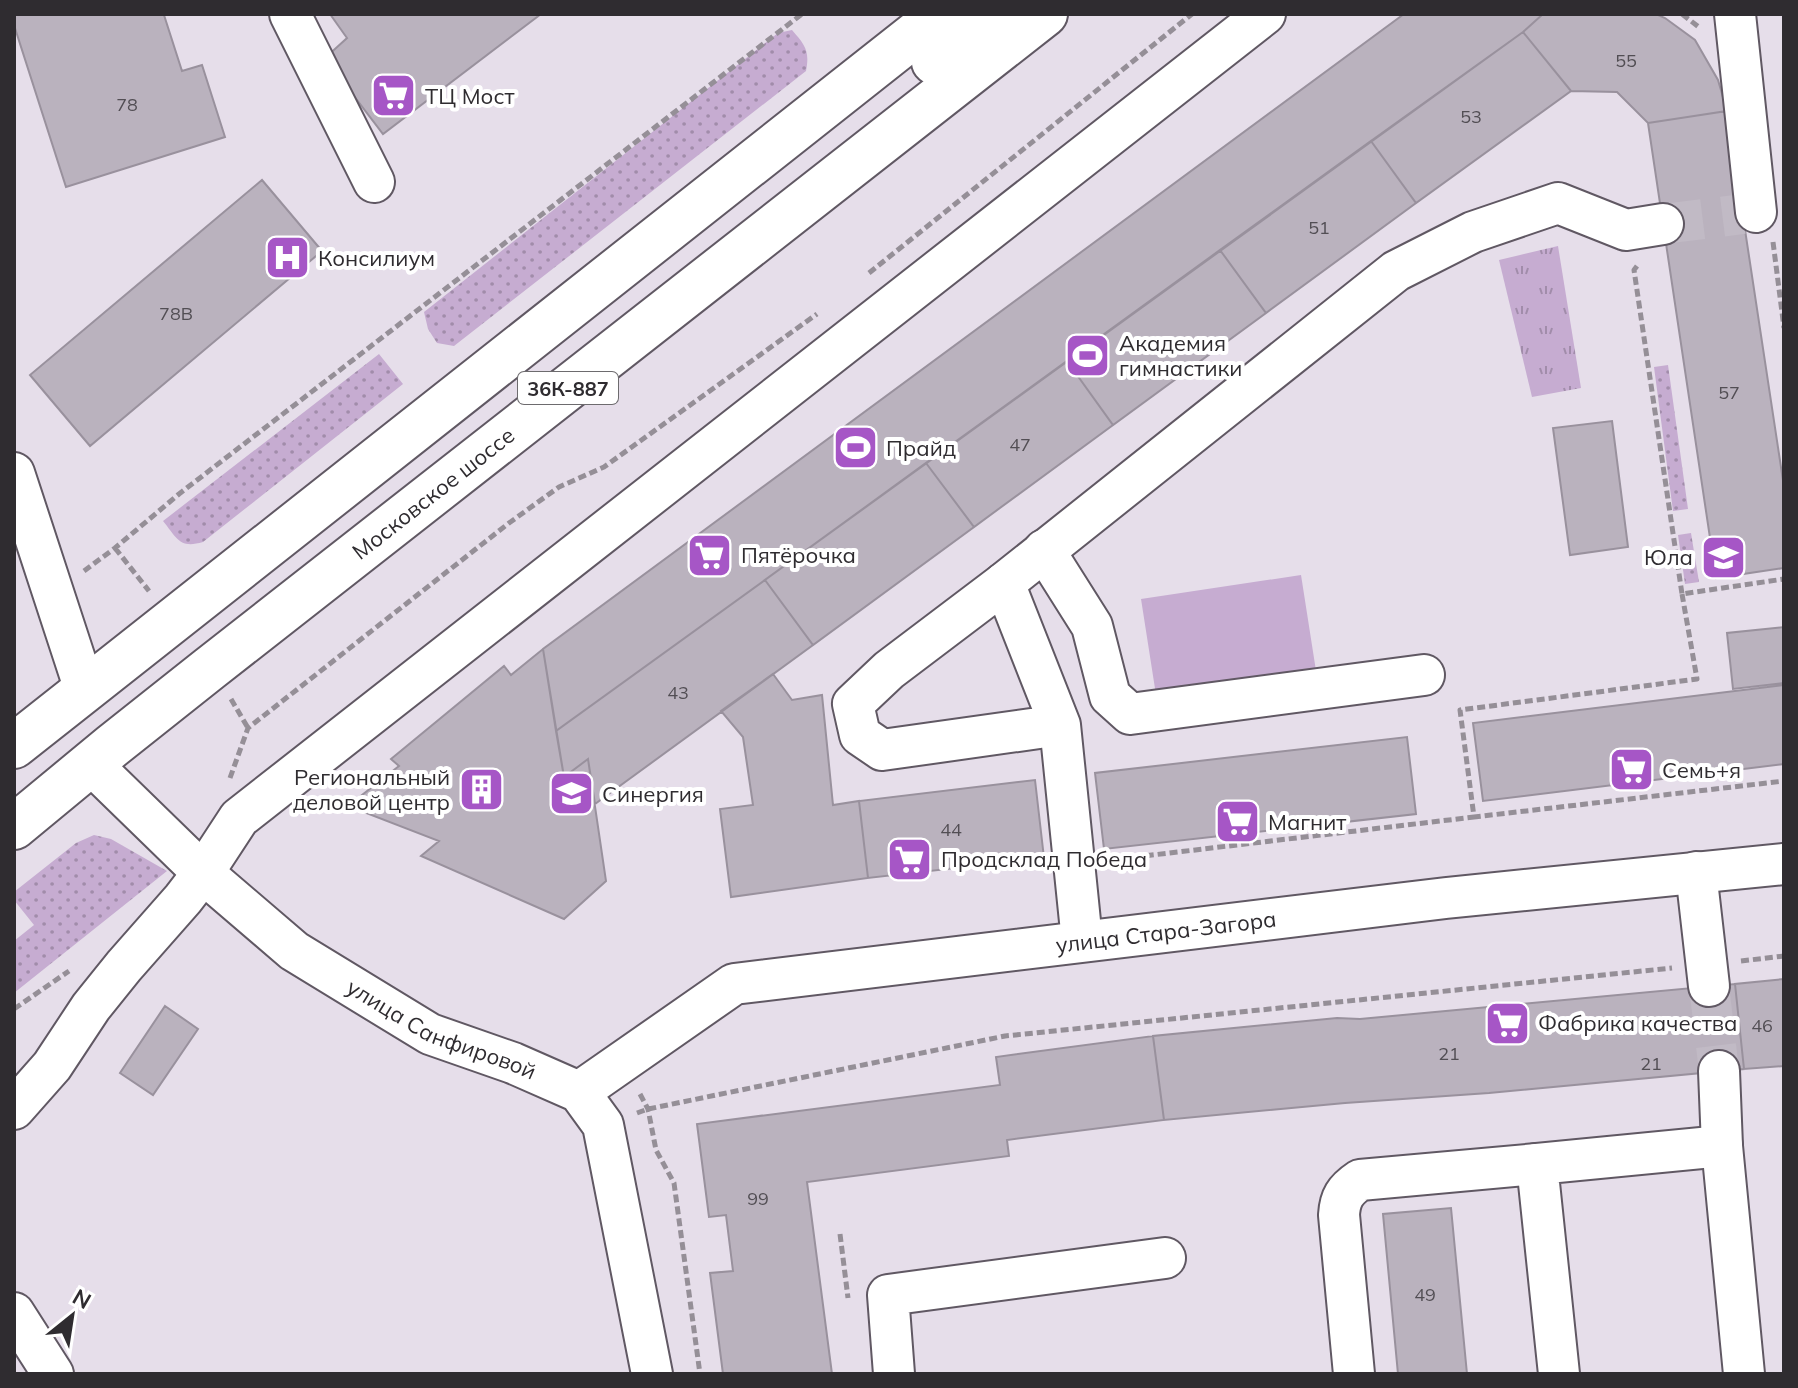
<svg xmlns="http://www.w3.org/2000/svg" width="1798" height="1388" viewBox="0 0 1798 1388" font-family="Mulish,sans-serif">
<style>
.grass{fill:url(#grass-dots)}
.park{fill:url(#park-tufts)}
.pitch{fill:#c6acd1}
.building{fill:#bab2be;stroke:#99919d;stroke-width:2}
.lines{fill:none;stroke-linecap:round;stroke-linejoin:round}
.minor-tunnel{stroke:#c1bac5;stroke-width:40;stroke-dasharray:40 20;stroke-linecap:butt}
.minor-casing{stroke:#605863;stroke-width:44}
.major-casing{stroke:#605863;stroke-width:48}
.path{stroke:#958f97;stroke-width:5;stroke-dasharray:8 4;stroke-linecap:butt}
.minor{stroke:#fff;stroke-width:40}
.major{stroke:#fff;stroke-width:44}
.labels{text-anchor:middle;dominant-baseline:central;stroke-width:8;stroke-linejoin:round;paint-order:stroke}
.number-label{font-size:18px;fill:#524e54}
.shield{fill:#fff;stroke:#6d6b6e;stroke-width:2}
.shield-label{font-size:20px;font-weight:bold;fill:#2f2c30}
.poi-label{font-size:22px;fill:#2f2c30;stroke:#fff;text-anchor:start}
.street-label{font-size:22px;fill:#2f2c30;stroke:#fff}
</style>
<defs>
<pattern id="grass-dots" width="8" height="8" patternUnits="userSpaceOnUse" patternTransform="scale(2)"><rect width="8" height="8" fill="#c6acd1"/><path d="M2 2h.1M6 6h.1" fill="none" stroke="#a18caa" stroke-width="1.8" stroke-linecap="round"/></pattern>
<pattern id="park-tufts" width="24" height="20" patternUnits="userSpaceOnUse" patternTransform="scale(2)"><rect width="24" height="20" fill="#c6acd1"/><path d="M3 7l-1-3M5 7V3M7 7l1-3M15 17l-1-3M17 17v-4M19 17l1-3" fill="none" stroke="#a18caa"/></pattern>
</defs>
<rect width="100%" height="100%" fill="#e6deea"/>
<!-- grass -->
<path class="grass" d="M792,30c13,15 18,21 14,41l-352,275 -17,-3 -9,-14 -4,-17 354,-279z
M379,354l24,30 -200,158c-24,7 -26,-4 -40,-21z
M1668,365l20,144 -15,2 -19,-144z
M1691,533l8,49 -14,2 -7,-49z
M94,835l17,4 56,32 -153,122v-52l20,-16 -20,-25v-8l62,-49z"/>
<!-- park -->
<path class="park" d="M1558,246l23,142 -49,9 -33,-137z"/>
<!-- pitch -->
<path class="pitch" d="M1301,575l15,96 -160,24 -15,-96z"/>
<!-- building -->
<path class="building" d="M14,14h154l-4,1 18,56 20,-6 23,72 -159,50 -52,-162z
M330,14h211l-158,120 -58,-76 22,-20z
M1404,14h139l-20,18 -967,699 -13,-82z
M1543,14h113l9,4 30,22 23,40 9,31 -79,12 -31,-31 -46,-1 -48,-59z
M1523,32l48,59 -155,112 -45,-62z
M1727,111l57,376v81l-68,10 -68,-455z
M1371,141l45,62 -150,110 -46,-63z
M262,180l60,71 -232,195 -60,-71z
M1220,250l46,63 -153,112 -46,-64z
M1067,361l46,64 -139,102 -48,-64z
M1612,421l16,126 -58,8 -17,-127z
M926,463l48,64 -161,118 -48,-65z
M765,580l48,65 -218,159 -7,-45 -24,18 -8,-46z
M1784,627v56l-51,6 -6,-56z
M543,649l21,128 24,-18 18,122 -42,38 -143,-63 18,-15 -91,-35 51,-40 -8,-7 113,-93 7,9z
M773,674l19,26 30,-5 11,110 26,-4 9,77 -137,19 -11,-88 33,-4 -10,-68 -22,-26z
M1784,685v79l-301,37 -10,-78z
M1407,737l9,77 -312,35 -9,-76z
M1035,780l9,78 -176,20 -9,-77z
M1784,979v87l-40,3 -9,-85z
M1735,984l9,85 -255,24 -144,10 -181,17 -11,-84 184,-18 23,1z
M165,1006l33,23 -45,66 -33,-22z
M1153,1036l11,84 -157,20 2,16 -202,26 25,192h-109l-13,-101 23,-2 -7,-56 -17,2 -12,-93 303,-39 -4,-28z
M1451,1208l16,166h-69l-15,-160z"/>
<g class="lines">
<!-- minor-tunnel -->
<path class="minor-tunnel" d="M1663,224l80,-10
M1709,986l10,85"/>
<defs>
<g id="minor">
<path d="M290,14l84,168"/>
<path d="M1735,14l21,198"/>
<path d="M14,473l71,217"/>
<path d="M1044,550l48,76 18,70 20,18 294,-39"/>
<path d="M1004,583l392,-312 77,-39 85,-29 68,27 37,-6"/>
<path d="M1060,725l-178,25 -22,-15 -7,-31 36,-34 115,-87 56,142 22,216"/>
<path id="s1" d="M91,764l112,109 91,78 136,83 83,29 66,29 24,33 49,249"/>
<path d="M1696,872l13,114"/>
<path d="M1719,1071l3,75 22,228"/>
<path id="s2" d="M579,1092l155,-108 712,-86 338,-34"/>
<path d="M14,1109l38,-43 39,-59 33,-41 59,-67 20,-26 36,-55 1026,-804"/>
<path d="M14,1313l39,61"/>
<path d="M894,1374l-6,-79 277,-37"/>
<path d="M1354,1374l-15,-159c1,-17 6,-25 21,-35l177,-16"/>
<path d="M1559,1374l-22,-210 185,-18"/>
</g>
<g id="major">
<path d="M934,62l61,-48"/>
<path d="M14,746l927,-732"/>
<path id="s3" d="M14,827l98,-81 97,-77 836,-655"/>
</g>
</defs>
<!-- minor casing -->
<use href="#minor" class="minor-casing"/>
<!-- major casing -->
<use href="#major" class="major-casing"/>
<!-- path -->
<path class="path" d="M1682,14l18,14
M1773,242l11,86
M1637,266l-3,4 48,324 102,-15
M869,273l323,-259
M115,548l34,43
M84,571l31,-23 64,-54 623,-480
M1682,594l15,85 -237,31 14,107 310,-36
M231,699l17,29
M230,778l18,-50 261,-205 50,-36 45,-20 213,-153
M1110,860l364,-43
M1741,961l43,-5
M14,1009l55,-38
M640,1094l8,15 8,41 18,33 26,191
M637,1113l11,-4 357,-73 667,-68
M840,1234l8,64"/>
<!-- minor -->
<use href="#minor" class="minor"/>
<!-- major -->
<use href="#major" class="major"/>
</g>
<!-- icons -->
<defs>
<symbol id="supermarket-square" viewBox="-11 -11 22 22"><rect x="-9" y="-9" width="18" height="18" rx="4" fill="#a656c6" stroke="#fff"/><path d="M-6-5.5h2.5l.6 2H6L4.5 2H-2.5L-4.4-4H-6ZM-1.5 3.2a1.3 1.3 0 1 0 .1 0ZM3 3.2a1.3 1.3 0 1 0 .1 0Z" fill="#fff"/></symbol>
<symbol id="hospital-square" viewBox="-11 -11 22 22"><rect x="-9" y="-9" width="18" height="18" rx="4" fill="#a656c6" stroke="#fff"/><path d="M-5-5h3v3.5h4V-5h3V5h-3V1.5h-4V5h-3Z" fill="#fff"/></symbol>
<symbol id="stadium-square" viewBox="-11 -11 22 22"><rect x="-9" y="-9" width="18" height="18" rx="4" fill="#a656c6" stroke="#fff"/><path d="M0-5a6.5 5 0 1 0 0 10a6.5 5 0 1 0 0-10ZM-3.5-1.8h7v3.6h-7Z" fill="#fff"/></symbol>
<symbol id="school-square" viewBox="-11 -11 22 22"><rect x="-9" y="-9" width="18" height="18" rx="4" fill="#a656c6" stroke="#fff"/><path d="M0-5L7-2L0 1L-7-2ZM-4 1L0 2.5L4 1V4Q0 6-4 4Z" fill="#fff"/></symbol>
<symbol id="building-square" viewBox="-11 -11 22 22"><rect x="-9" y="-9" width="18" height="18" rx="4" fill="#a656c6" stroke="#fff"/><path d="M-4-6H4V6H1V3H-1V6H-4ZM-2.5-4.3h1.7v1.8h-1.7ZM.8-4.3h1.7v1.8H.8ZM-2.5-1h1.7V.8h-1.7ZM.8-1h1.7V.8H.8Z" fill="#fff"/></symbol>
<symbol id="university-square" viewBox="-11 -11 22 22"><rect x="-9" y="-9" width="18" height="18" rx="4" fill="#a656c6" stroke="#fff"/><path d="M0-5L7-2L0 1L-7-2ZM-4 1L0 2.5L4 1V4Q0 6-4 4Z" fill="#fff"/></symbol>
</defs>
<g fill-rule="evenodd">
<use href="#supermarket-square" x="368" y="70" width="51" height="51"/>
<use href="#hospital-square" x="262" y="232" width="51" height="51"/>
<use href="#stadium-square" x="1062" y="330" width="51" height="51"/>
<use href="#stadium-square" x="830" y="422" width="51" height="51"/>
<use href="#supermarket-square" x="684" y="530" width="51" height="51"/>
<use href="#school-square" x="1698" y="532" width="51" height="51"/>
<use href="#supermarket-square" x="1606" y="744" width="51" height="51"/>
<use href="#building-square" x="456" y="764" width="51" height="51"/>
<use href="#university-square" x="546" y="768" width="51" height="51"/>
<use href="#supermarket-square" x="1212" y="796" width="51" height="51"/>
<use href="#supermarket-square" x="884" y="834" width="51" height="51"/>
<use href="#supermarket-square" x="1482" y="998" width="51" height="51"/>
</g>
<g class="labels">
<!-- number labels -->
<g class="number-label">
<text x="1626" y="60">55</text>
<text x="127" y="104">78</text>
<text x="1471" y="116">53</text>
<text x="1319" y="227">51</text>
<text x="176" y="313">78В</text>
<text x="1729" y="392">57</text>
<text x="1020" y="444">47</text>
<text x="678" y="692">43</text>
<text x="951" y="829">44</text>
<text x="1762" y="1025">46</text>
<text x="1449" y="1053">21</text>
<text x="1651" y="1063">21</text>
<text x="758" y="1198">99</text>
<text x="1425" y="1294">49</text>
</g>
<!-- shield labels -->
<rect class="shield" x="518" y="372" width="100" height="32" rx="6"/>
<g class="shield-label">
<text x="568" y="388">36К-887</text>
</g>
<!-- poi labels -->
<g class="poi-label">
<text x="425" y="96">ТЦ Мост</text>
<text x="318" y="258">Консилиум</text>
<text x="1119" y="343">Академия<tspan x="1119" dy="25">гимнастики</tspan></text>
<text x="886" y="448">Прайд</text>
<text x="741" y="555">Пятёрочка</text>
<text x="1693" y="557" text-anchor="end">Юла</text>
<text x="1662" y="770">Семь+я</text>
<text x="450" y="777" text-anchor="end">Региональный<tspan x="450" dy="25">деловой центр</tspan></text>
<text x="602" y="794">Синергия</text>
<text x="1268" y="822">Магнит</text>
<text x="941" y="859">Продсклад Победа</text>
<text x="1538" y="1023">Фабрика качества</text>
</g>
<!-- street labels -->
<g class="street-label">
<text stroke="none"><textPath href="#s3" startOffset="536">Московское шоссе</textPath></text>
<text stroke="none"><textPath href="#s2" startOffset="624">улица Стара-Загора</textPath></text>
<text stroke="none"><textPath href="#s1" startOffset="444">улица Санфировой</textPath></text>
</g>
</g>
<!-- border -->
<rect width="1798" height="1388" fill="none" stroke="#2f2c30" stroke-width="32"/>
<!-- north arrow -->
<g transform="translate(72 1316) rotate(30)" stroke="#ffffff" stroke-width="6" paint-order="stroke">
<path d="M0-6L14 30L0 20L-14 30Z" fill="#2f2c30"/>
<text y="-12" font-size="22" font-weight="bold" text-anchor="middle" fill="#2f2c30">N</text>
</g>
</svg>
